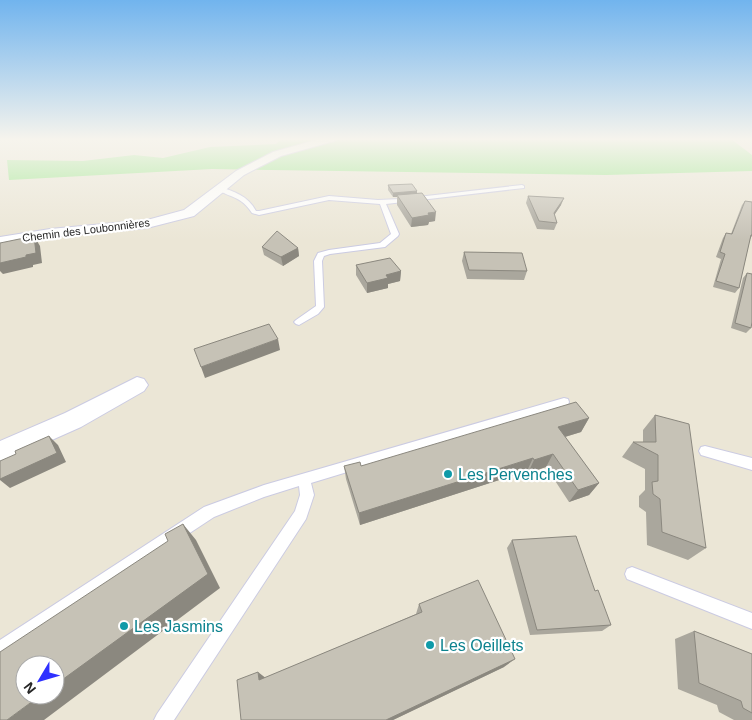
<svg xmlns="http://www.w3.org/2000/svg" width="752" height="720" viewBox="0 0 752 720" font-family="Helvetica,sans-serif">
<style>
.green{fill:#9be78c}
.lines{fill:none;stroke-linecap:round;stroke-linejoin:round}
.lane-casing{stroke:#cbcbe2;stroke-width:2}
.street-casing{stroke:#cbcbe2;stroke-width:2}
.lane{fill:#fff;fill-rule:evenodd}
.street{fill:#fff;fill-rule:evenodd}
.wall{fill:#aaa79d}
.shaded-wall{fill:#8b887f}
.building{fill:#c6c2b6;stroke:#8b887f}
.culture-dot{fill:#0f9aa8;stroke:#fff;stroke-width:2}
.labels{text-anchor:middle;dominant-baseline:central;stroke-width:4.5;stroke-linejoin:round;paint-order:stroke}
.far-street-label{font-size:11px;fill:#262626;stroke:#fff}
.near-culture-label{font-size:16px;fill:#0d838f;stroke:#fff;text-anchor:start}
</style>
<rect width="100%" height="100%" fill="#ebe6d6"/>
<!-- green -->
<path class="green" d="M281,139h450l21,16v16l-146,4 -394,-6 -203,11 -2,-20 76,1 51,-6 29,3 47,-11 66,-3z"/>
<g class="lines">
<defs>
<path id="lane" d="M522,185l2,1v2l-138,16 13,30 -1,2 -13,11 -55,7 -6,2 -2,5 2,46 -6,7 -19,11 -3,-1 -2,-2 2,-2 20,-14 -2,-45 4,-8 11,-3 51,-7 11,-9 -11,-30 -51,-4 -70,15 -7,-2c-11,-17 -21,-15 -36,-24l3,-2c15,4 29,9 37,24h3l70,-15 49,4 22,-1z
M564,398l4,1 1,3 -1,3 -257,78 3,12 -8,24 -132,201h-20l3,-6 138,-203 5,-16 -1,-9 -35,11 -50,20 -214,141v-18l204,-133 60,-22z
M705,446l47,12v12l-51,-15 -2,-4 2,-4z
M632,567l120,46v16l-125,-50 -2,-5 2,-5z"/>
<path id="street" d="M320,139h16l-2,2 -53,15 -37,19 -50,41 -47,12 -97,9 -50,8v-8l50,-8 97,-9 37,-10 52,-39 37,-19z
M137,377l7,2 4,6 -4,6 -63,36 -81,36v-22l65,-28z"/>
</defs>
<!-- lane casing -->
<use href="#lane" class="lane-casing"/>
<!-- street casing -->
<use href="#street" class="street-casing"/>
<!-- lane -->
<use href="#lane" class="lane"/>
<!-- street -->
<use href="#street" class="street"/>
</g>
<!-- wall -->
<path class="wall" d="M388,185l29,6v2l18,28 -6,1 -1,3 -17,2 -14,-22v-8h-4l-5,-7z
M528,196l33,9 -7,10 3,8 -3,7 -17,-1 -11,-26z
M745,201l7,1v34l-2,3 -11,49 -4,5 -22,-6 8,-28 -5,-2 7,-19 3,-5 5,1 11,-29z
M262,247l36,1 1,8 -16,10 -19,-11z
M464,252l63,19 -3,9 -57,-1 -5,-18z
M356,265l45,6 -1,10 -12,3v4l-21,5 -11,-18z
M747,273l4,55 -5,5 -15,-5 12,-50z
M655,415l51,133 -18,12 -41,-15 -1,-33 -7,-5v-11l6,-6v-21l-23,-12 11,-15h10v-12z
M589,418l-8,14 -16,5 34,46 -10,12 -20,7 -23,-35 -18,6 -1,-2 -167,54 -14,-46 -2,-13h17z
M512,540l83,51 16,34 -9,6 -72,4 -23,-87z
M419,604l85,63 -111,53h-152l24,-42 151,-64z
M694,631l58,23v66h-18l-15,-8 -2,-7 -39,-16 -3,-50z"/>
<!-- shaded-wall -->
<path class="shaded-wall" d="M417,191v4h-20v2h-4v-4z
M564,198l-3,7 -10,15 3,-7z
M436,212l-1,9 -6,1 -1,3 -17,2 1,-9 16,-5z
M34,236l6,10 2,17 -9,2v2l-30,7 -3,-3v-8l26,-8z
M298,248l1,8 -16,10 -2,-9z
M401,271l-1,10 -12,3v4l-21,5v-10l19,-8z
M278,339l2,11 -75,28 -4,-11z
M589,418l-8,14 -30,9 7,-14z
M49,436l9,9 8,17 -56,26 -10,-8v-1z
M553,454l-7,13 -18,6 6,-13z
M533,458l-6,13 -167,54 -1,-12z
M599,483l-10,12 -20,7 9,-12z
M183,524l13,16 24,48 -176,132h-37l34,-25h14v-10z
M515,659l-11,8 -111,53h-7z
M258,672l9,7 -8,1z"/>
<!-- building -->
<path class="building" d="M412,184l5,7 -24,2 -5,-8z
M422,193l14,19 -8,1 1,2 -17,3 -15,-23z
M528,196l36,2 -10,15 3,10 -18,-2z
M745,201l7,1v33h-1l-12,53 -23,-7 9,-27 -5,-2 6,-19 6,1z
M277,231l21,17 -17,9 -19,-10z
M34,236l2,17 -10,2v2l-26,6v-20z
M464,252l58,1 5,18 -58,-1z
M390,258l11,13 -15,4 2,3 -21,5 -11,-18z
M747,273l5,1v48l-1,6 -16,-5z
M269,324l9,15 -77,28 -7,-18z
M576,402l13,16 -31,9 41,56 -21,7 -25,-36 -19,6 -1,-2 -174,55 -15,-47 16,-4 1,4z
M655,415l34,9 17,124 -44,-16 -2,-33 -7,-5 -1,-12 6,-1v-26l-25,-13h23z
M49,436l8,17 -57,26v-18l16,-7 -1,-3z
M183,524l25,50 -153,111v-20h-30v30h16l-34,25h-7v-68l168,-111 -3,-7z
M576,536l19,55 3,-1 13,35 -74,5 -25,-90z
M478,580l37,79 -129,61h-145l-4,-40 21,-8 1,8 163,-68 -3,-8z
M694,631l58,23v59l-9,-5 -2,-7 -42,-18z"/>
<!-- sky -->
<linearGradient id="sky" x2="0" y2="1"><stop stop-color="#71b4ee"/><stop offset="0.58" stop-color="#f6f4ed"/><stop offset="1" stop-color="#f6f4ed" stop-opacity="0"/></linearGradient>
<rect width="752" height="240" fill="url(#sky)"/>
<!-- markers -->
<g class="culture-dot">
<circle cx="448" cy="474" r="5"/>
<circle cx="124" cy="626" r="5"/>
<circle cx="430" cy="645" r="5"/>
</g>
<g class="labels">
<!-- far-street labels -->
<g class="far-street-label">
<text transform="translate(86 230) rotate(-7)">Chemin des Loubonnières</text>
</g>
<!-- near-culture labels -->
<g class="near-culture-label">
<text x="458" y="474">Les Pervenches</text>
<text x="134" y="626">Les Jasmins</text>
<text x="440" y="645">Les Oeillets</text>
</g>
</g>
<!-- north arrow -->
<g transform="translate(40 680) rotate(232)"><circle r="24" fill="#ffffff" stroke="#a8a8a8"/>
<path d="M0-4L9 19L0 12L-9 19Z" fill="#2f31ff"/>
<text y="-8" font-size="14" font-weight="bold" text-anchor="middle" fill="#262626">N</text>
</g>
</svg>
